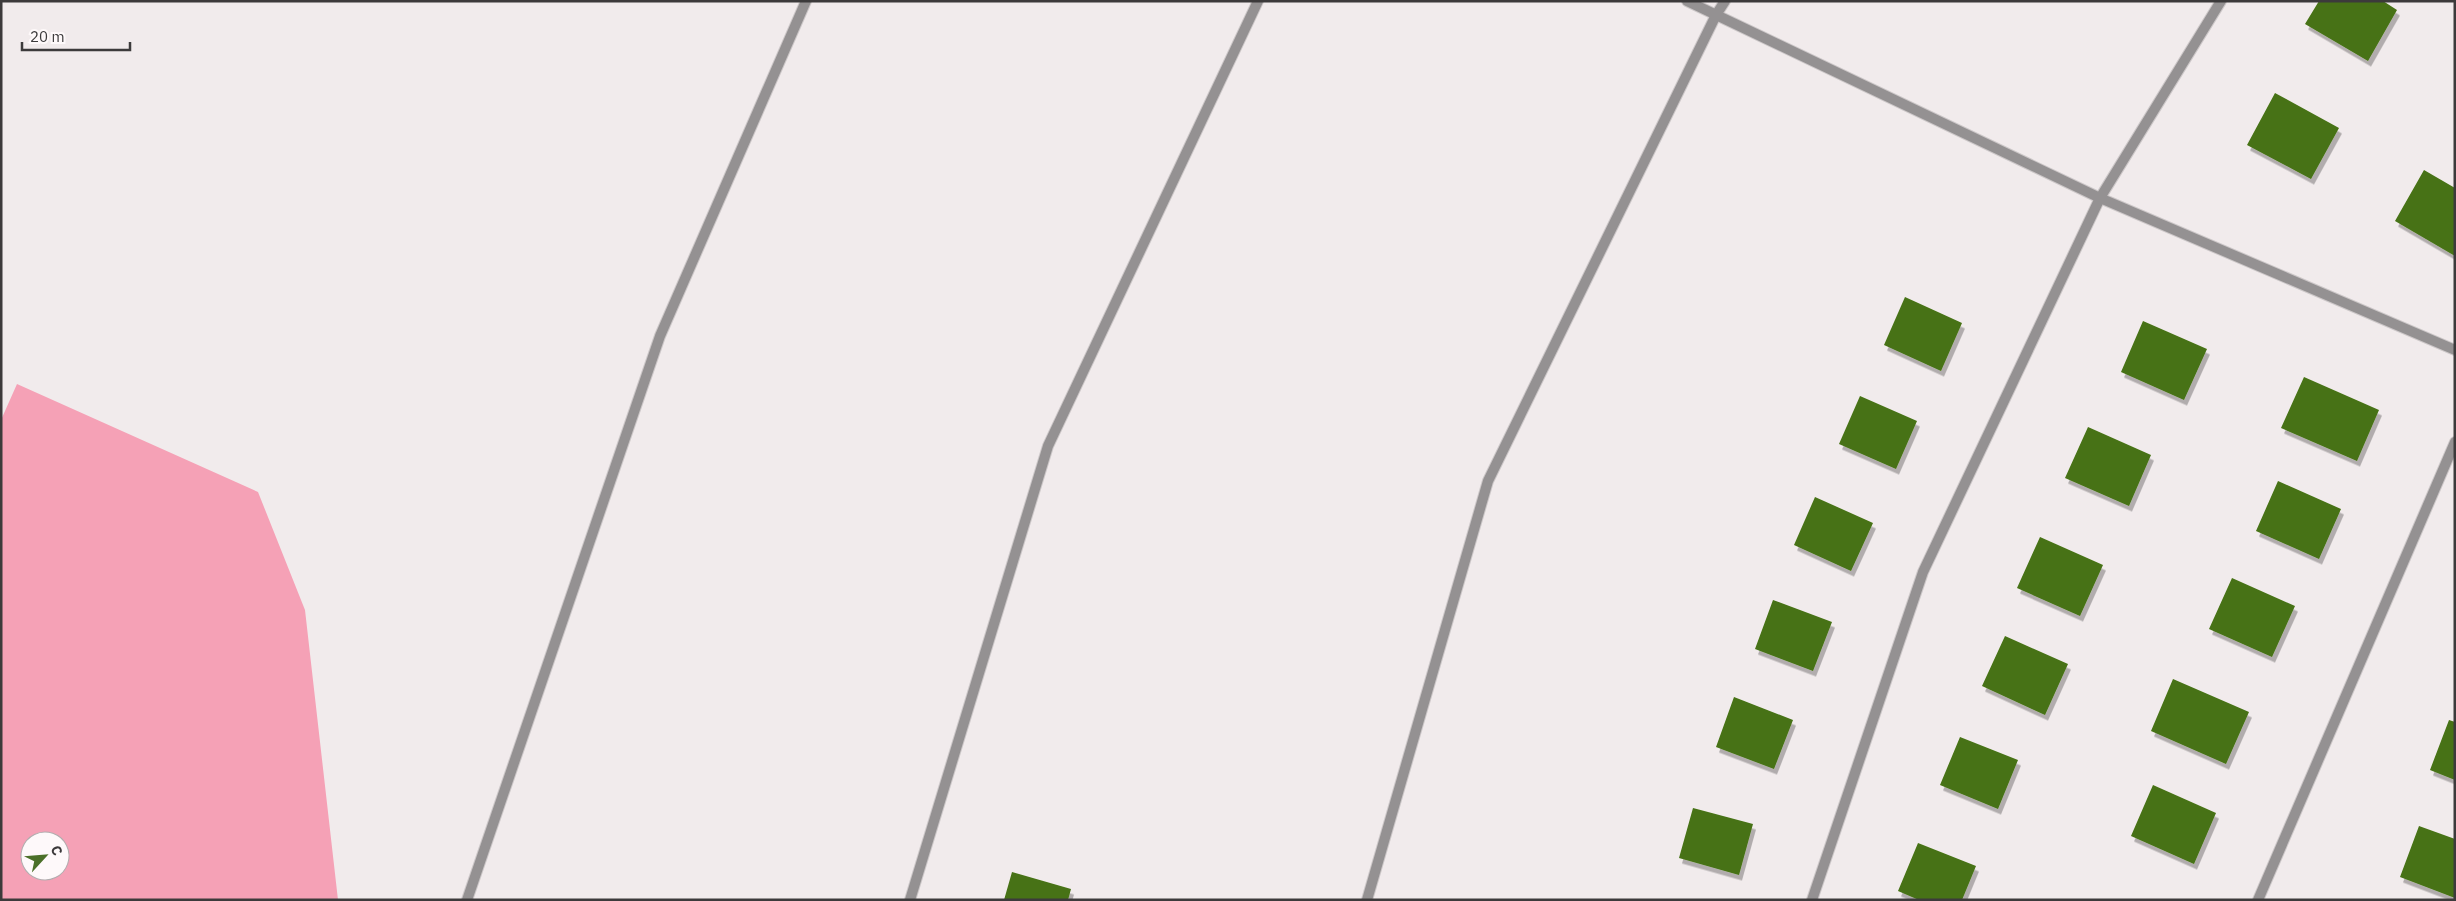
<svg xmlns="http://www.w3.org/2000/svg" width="2456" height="901" viewBox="0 0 2456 901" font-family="'IBM Plex Sans',sans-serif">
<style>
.forest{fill:#f5a1b6;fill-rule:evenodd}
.building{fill:#467214;filter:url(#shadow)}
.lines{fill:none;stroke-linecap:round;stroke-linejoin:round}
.street-casing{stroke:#cdc8c9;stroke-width:12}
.street{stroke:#949192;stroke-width:10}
</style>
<defs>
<filter id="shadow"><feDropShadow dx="3" dy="5.5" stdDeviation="0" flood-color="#0004"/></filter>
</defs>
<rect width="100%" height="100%" fill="#f1ebec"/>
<!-- forest -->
<path class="forest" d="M17,384l241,108 47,118 33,290h-337v-480zM30,841h30v30h-30z"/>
<!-- building -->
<path class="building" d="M2319,1h64l14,9 -29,51 -63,-37z
M2275,93l64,35 -28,51 -64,-34z
M2424,170l31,18v68l-60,-35z
M1905,297l57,26 -21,48 -57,-26z
M2143,321l64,28 -23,51 -63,-28z
M2304,377l75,33 -22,51 -76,-33z
M1860,396l57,25 -21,48 -57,-25z
M2088,427l63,28 -22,51 -64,-28z
M2278,481l63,28 -22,50 -63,-28z
M1815,497l58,26 -22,48 -57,-26z
M2040,537l63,28 -23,51 -63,-28z
M2232,578l63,28 -23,51 -63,-28z
M1773,600l59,22 -19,49 -58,-22z
M2005,636l63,28 -23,51 -63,-29z
M2173,679l76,33 -23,52 -75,-33z
M1734,697l59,23 -19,49 -58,-22z
M2449,720l6,2v58l-25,-10z
M1960,737l58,23 -20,49 -58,-24z
M2153,785l63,28 -22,51 -63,-28z
M1693,808l60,16 -14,51 -60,-17z
M2419,826l36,13v59l-55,-21z
M1918,843l58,23 -14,34h-43l-21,-9z
M1012,872l59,17 -3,11h-64z"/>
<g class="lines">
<defs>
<path id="street" d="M1687,1l413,197 355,152
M467,900l193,-564 146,-335
M910,900l138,-454 210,-445
M1367,900l121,-419 228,-466 9,-14
M1812,900l111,-328 177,-374 121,-197
M2258,900l197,-458"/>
</defs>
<!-- street casing -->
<use href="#street" class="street-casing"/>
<!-- street -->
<use href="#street" class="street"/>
</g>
<!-- border -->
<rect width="2456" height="901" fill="none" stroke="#3c3a3b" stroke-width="5"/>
<!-- north arrow -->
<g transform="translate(45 856) rotate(64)"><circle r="24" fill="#fef9fa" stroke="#b0adae"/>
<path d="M0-4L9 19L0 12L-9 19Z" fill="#4b7029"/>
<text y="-8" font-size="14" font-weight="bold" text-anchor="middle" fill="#3c3a3b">С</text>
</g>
<!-- scale -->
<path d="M22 42v8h108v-8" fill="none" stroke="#3c3a3b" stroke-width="2.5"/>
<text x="30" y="42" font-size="15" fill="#3c3a3b" stroke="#fef9fa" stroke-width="4" paint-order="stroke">20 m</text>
</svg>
